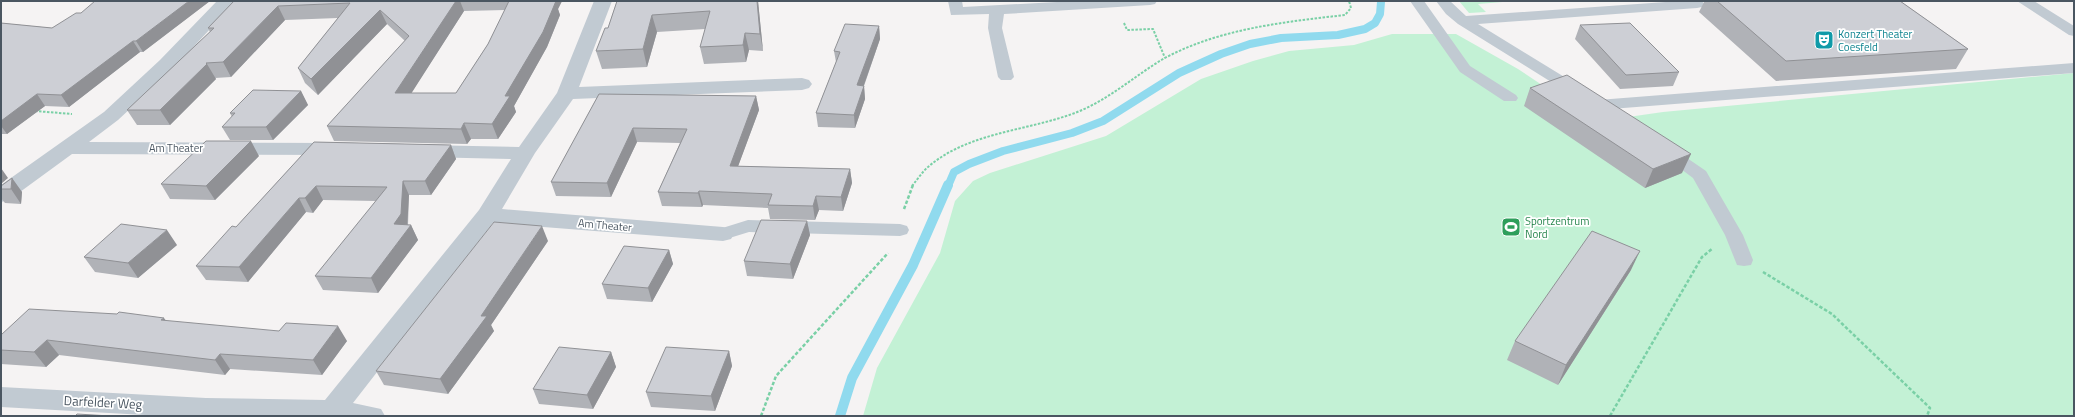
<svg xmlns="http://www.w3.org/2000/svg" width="2075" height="417" viewBox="0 0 2075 417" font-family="'Titillium Web',sans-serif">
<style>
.green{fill:#c3f1d5}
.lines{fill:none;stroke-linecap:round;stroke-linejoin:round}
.stream-far1{stroke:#90daee;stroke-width:8}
.stream{stroke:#90daee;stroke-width:10}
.path-far1{stroke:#7ad0a6;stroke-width:2;stroke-dasharray:2.5 1.5;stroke-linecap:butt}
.path{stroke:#7ad0a6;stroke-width:2.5;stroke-dasharray:3.5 2;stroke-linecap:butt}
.lane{fill:#c1cad2;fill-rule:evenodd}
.street{fill:#c1cad2;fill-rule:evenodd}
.wall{fill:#b0b2b7;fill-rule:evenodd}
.shaded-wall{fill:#909195}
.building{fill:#cdcfd5;stroke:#909195}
.labels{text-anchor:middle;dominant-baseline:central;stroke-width:3.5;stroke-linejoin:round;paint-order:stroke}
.culture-label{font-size:11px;fill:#0d838f;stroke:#fff;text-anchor:start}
.street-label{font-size:11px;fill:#4a5661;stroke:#fff}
.leisure-label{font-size:11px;fill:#27864d;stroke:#fff;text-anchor:start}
.near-street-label{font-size:13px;fill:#4a5661;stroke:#fff}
</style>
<rect width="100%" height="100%" fill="#f5f3f3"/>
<!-- green -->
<path class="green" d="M1459,1h56l-37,3 8,8 -17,1z
M1392,34h64l62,35 33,22 56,29 56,-8 411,-39v343h-1211l14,-48 63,-115 15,-52 18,-20 17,-8 116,-37 95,-57 52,-18 36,-10 65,-6z"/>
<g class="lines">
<!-- stream-far1 -->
<path class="stream-far1" d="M948,186l6,-14 15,-8 34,-13 69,-18 31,-12 76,-48 42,-19 29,-10 31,-6 57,-3 27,-6 10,-6 5,-9 1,-12"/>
<!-- stream -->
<path class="stream" d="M840,416l12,-38 61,-113 35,-80"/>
<!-- path-far1 -->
<path class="path-far1" d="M1124,23l3,7 26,-1 12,29
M35,111l37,3
M912,186c5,-6 10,-14 16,-19 39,-34 97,-36 144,-53 34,-12 61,-37 91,-55 55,-30 120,-37 182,-44l6,-7 -2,-7"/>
<!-- path -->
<path class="path" d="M904,209l9,-24
M1763,272l69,42 98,94 -3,8
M761,416l15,-40 112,-123
M1610,416l92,-159 11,-9"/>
<!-- lane -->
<path class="lane" d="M948,1h14l1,6 112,-6h82l-2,3 -5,1 -146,9 -2,14 12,49 -3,3h-10l-3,-3 -10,-49 1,-14 -38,1z
M1410,1h14l46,65 46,29 2,3 -2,3h-12l-44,-29z
M1436,1h14l16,15 214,-15h22l2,3 -2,3 -5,1 -219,16 106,65 2,3 -2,3h-12l-114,-71 -12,-10z
M2017,1h17l40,25v10l-5,-1z
M2074,63v10l-476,37 -6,-2 -2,-3 2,-3 6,-2z
M1665,146l6,1 35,24 37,64 10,25 -2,5 -7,1 -7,-1 -12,-30 -32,-57 -36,-27 2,-4z
M748,220l152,4 7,2 2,4 -2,4 -7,2 -151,-4 -26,8 -7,-2 -2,-4 2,-4z"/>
<!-- street -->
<path class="street" d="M217,1h19l-62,67 -56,52 -29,22 249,1 7,2 3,4 -3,4 -7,2 -266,-1 -63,46 -8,2v-17l103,-73 56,-52z
M594,1h18l-33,86 223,-9 7,2 3,4 -3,4 -7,2 -229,9 -38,54 -33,56 221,18 8,2 3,5 -3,5 -8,2 -230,-18 -140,180 28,6 4,7h-222l-162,-9v-20l205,11 119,2 154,-190 32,-51 -88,-2 -7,-2 -3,-4 3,-4 7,-2 96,2 38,-54z"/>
</g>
<!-- wall -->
<path class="wall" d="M210,1l-67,51h-3l-71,55 -24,-1 -38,28h-6v-111l51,5 29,-15z
M234,1h328l-4,8 2,6 -13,32 -33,59 2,6 -18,27h-27l-4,5 -133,-3 -7,-15 78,-85 -18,-17 -69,71 -13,-12 -7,-15 40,-50 -53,2 -54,57 -16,1 1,1 -46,46h-33l-10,-15 83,-78 -2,-4zM505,10l-17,34 -32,49h-45l53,-82z
M617,1h141l5,50 -14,-1 -3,12 -42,2 -4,-17 5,-18 -48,3 -10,35 -45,2 -6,-18 12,-23z
M1704,1h196l68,48 -12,20 -180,12 -77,-69 5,-10z
M1580,25l99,47 -6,14 -53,3 -45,-50z
M879,26l1,13 -16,47 1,13 -10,29 -37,-1 -2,-14 20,-51 -2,-11z
M1530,88l152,85 -37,15 -121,-82z
M301,91l7,14 -35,35h-43l-8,-13 10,-10 -2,-4z
M599,94l157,2 3,14 -21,56 112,3 2,14 -9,28 -24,-1 -4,10 -45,-1 -2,-11 -65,-3 -1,2 -40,-1 -4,-14 22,-49 -43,-1 -26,55 -55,-1 -5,-14z
M314,142l137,3 5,14 -25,36h-22l-1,30h3l7,15 -40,53 -55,-3 -8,-14 61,-75 -53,-1 -10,13 -7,-1 -58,70 -42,-2 -10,-14 40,-39z
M259,156l-44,44 -45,-1 -9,-15z
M12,178l10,14 -1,12 -16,-1 -4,-5v-12z
M807,221l3,14 -17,44 -46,-3 -3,-15z
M548,241l-57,84 3,6 -46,63 -64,-9 -8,-14z
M177,245l-39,33 -43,-6 -11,-15z
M669,250l4,14 -21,38 -45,-3 -5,-15z
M1631,270l-73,115 -51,-25 8,-19z
M166,321l181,20 -25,34 -92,-6 -5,6 -166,-20 -13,12 -45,-3v-29z
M729,351l3,15 -17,45 -64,-4 -5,-15z
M611,352l5,15 -23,42 -54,-5 -6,-15z"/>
<!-- shaded-wall -->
<path class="shaded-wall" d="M189,1h21l-67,51 -7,-11z
M456,1h4l4,10 -62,97 -7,-15z
M551,1h11l-4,8 2,6 -13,32 -33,59 2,6 -18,27 -6,-15z
M757,1h1l5,50 -3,-17z
M278,6l7,14 -54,57 -8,-15z
M380,10l7,14 -69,71 -7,-16z
M652,15l5,17 -10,35 -4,-18z
M879,26l1,13 -21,60 -2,-14z
M745,33l4,17 -3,12 -3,-17z
M133,41l7,11 -71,55 -8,-12z
M207,64l9,15 -46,46 -10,-15z
M864,86l1,13 -10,29 -1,-13z
M301,91l7,14 -35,35 -7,-13z
M37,94l8,12 -38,28 -6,-8v-5z
M756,96l3,14 -26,70 -3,-14z
M464,123l7,16 -4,5 -6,-15z
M633,128l4,14 -26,55 -4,-14z
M251,141l8,15 -44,44 -9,-14z
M451,145l5,14 -25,36 -6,-14z
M1691,154l-9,19 -37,15 8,-19z
M1,168l7,10 -7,6z
M850,169l2,14 -9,28 -2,-14z
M12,178l10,14 -1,12 -10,-15z
M403,181l6,14 -2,34 -13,-5z
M316,186l7,14 -10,13 -8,-15z
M699,191l4,14 -1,2 -4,-14z
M816,196l3,14 -4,10 -2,-14z
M299,198l7,14 -58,70 -9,-15z
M807,221l3,14 -17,44 -3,-15z
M411,225l7,15 -40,53 -7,-15z
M542,226l6,15 -57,84 3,6 -46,63 -8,-15 41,-63z
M167,230l10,15 -39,33 -10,-15z
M669,250l4,14 -21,38 -4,-14z
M1640,251l-9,19 -73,115 8,-20z
M164,318l10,14 -13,-12z
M338,326l9,15 -25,34 -9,-15z
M47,340l12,15 -13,12 -12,-15z
M729,351l3,15 -17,45 -4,-15z
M611,352l5,15 -23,42 -6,-14z
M220,354l10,15 -5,6 -10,-15z"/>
<!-- building -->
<path class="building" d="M95,1h94l-53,40h-3l-72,54 -24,-1 -36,27v-98l51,5 24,-15h5z
M234,1h222l-61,92h61l32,-49 21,-43h47l-13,31 -38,64h5l-18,28 -28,-1 -3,6 -134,-3 82,-90 -29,-26 -69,69 -13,-11 52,-65 -72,3 -55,56 -17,1 1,1 -47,46h-33l87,-82h-6z
M617,1h140l3,33 -15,-1 -2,12 -43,2 10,-36 -58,4 -9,34 -47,2 9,-23h3z
M1717,1h183l68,48 -182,12z
M1630,23l49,49 -53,3 -46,-50z
M845,24l34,2 -22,59 7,1 -10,29 -38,-2 24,-61 -6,-1z
M1567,75l124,79 -38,15 -123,-81z
M253,90l48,1 -35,36h-44l13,-14h-5z
M599,94l157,2 -26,70 120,3 -9,28 -25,-1 -3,10 -45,-1 4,-11 -73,-3 -1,2 -40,-1 29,-63 -54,-1 -26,55 -56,-1z
M206,141h45l-45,45 -45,-2z
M314,142l137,3 -26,36h-22l-2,33 -7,10 17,1 -40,53 -56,-2 72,-89 -71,-1 -11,12h-6l-60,69 -43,-1 36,-40 4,1z
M12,178l-1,11h-10v-3z
M761,220l46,1 -17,43 -46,-3z
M494,222l48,4 -61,90h6l-47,63 -64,-8z
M121,224l46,6 -39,33 -44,-6z
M1592,231l48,20 -74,114 -51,-24z
M624,246l45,4 -21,38 -46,-4z
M29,309l88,5 2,-2 45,6 -3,2 118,11 7,-8 52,3 -25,34 -93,-6 -5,6 -168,-20 -13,12 -33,-2v-15z
M559,347l52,5 -24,43 -54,-6z
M666,347l63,4 -18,45 -65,-4z
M77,414l33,2h-35z"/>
<!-- icons -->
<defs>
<symbol id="theatre-square" viewBox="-11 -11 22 22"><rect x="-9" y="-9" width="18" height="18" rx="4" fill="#0f9aa8" stroke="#fff"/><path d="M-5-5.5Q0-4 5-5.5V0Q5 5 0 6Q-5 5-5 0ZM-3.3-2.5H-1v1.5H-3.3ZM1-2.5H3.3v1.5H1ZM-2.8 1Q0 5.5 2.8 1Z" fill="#fff"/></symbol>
<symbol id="stadium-square" viewBox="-11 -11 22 22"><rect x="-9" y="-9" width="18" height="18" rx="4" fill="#2e9e5b" stroke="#fff"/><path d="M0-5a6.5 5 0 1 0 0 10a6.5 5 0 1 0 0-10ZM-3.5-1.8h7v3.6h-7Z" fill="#fff"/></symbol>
</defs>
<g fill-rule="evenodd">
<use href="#theatre-square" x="1813" y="29" width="22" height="22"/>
<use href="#stadium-square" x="1500" y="216" width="22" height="22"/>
</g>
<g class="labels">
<!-- culture labels -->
<g class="culture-label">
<text x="1838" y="34">Konzert Theater<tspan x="1838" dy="13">Coesfeld</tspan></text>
</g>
<!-- street labels -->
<g class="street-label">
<text x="176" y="148">Am Theater</text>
<text transform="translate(605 225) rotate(5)">Am Theater</text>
</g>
<!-- leisure labels -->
<g class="leisure-label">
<text x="1525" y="221">Sportzentrum<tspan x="1525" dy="13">Nord</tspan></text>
</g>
<!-- near-street labels -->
<g class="near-street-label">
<text transform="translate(103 402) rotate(3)">Darfelder Weg</text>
</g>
</g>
<!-- border -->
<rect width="2075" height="417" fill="none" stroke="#4a5661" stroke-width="4"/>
</svg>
